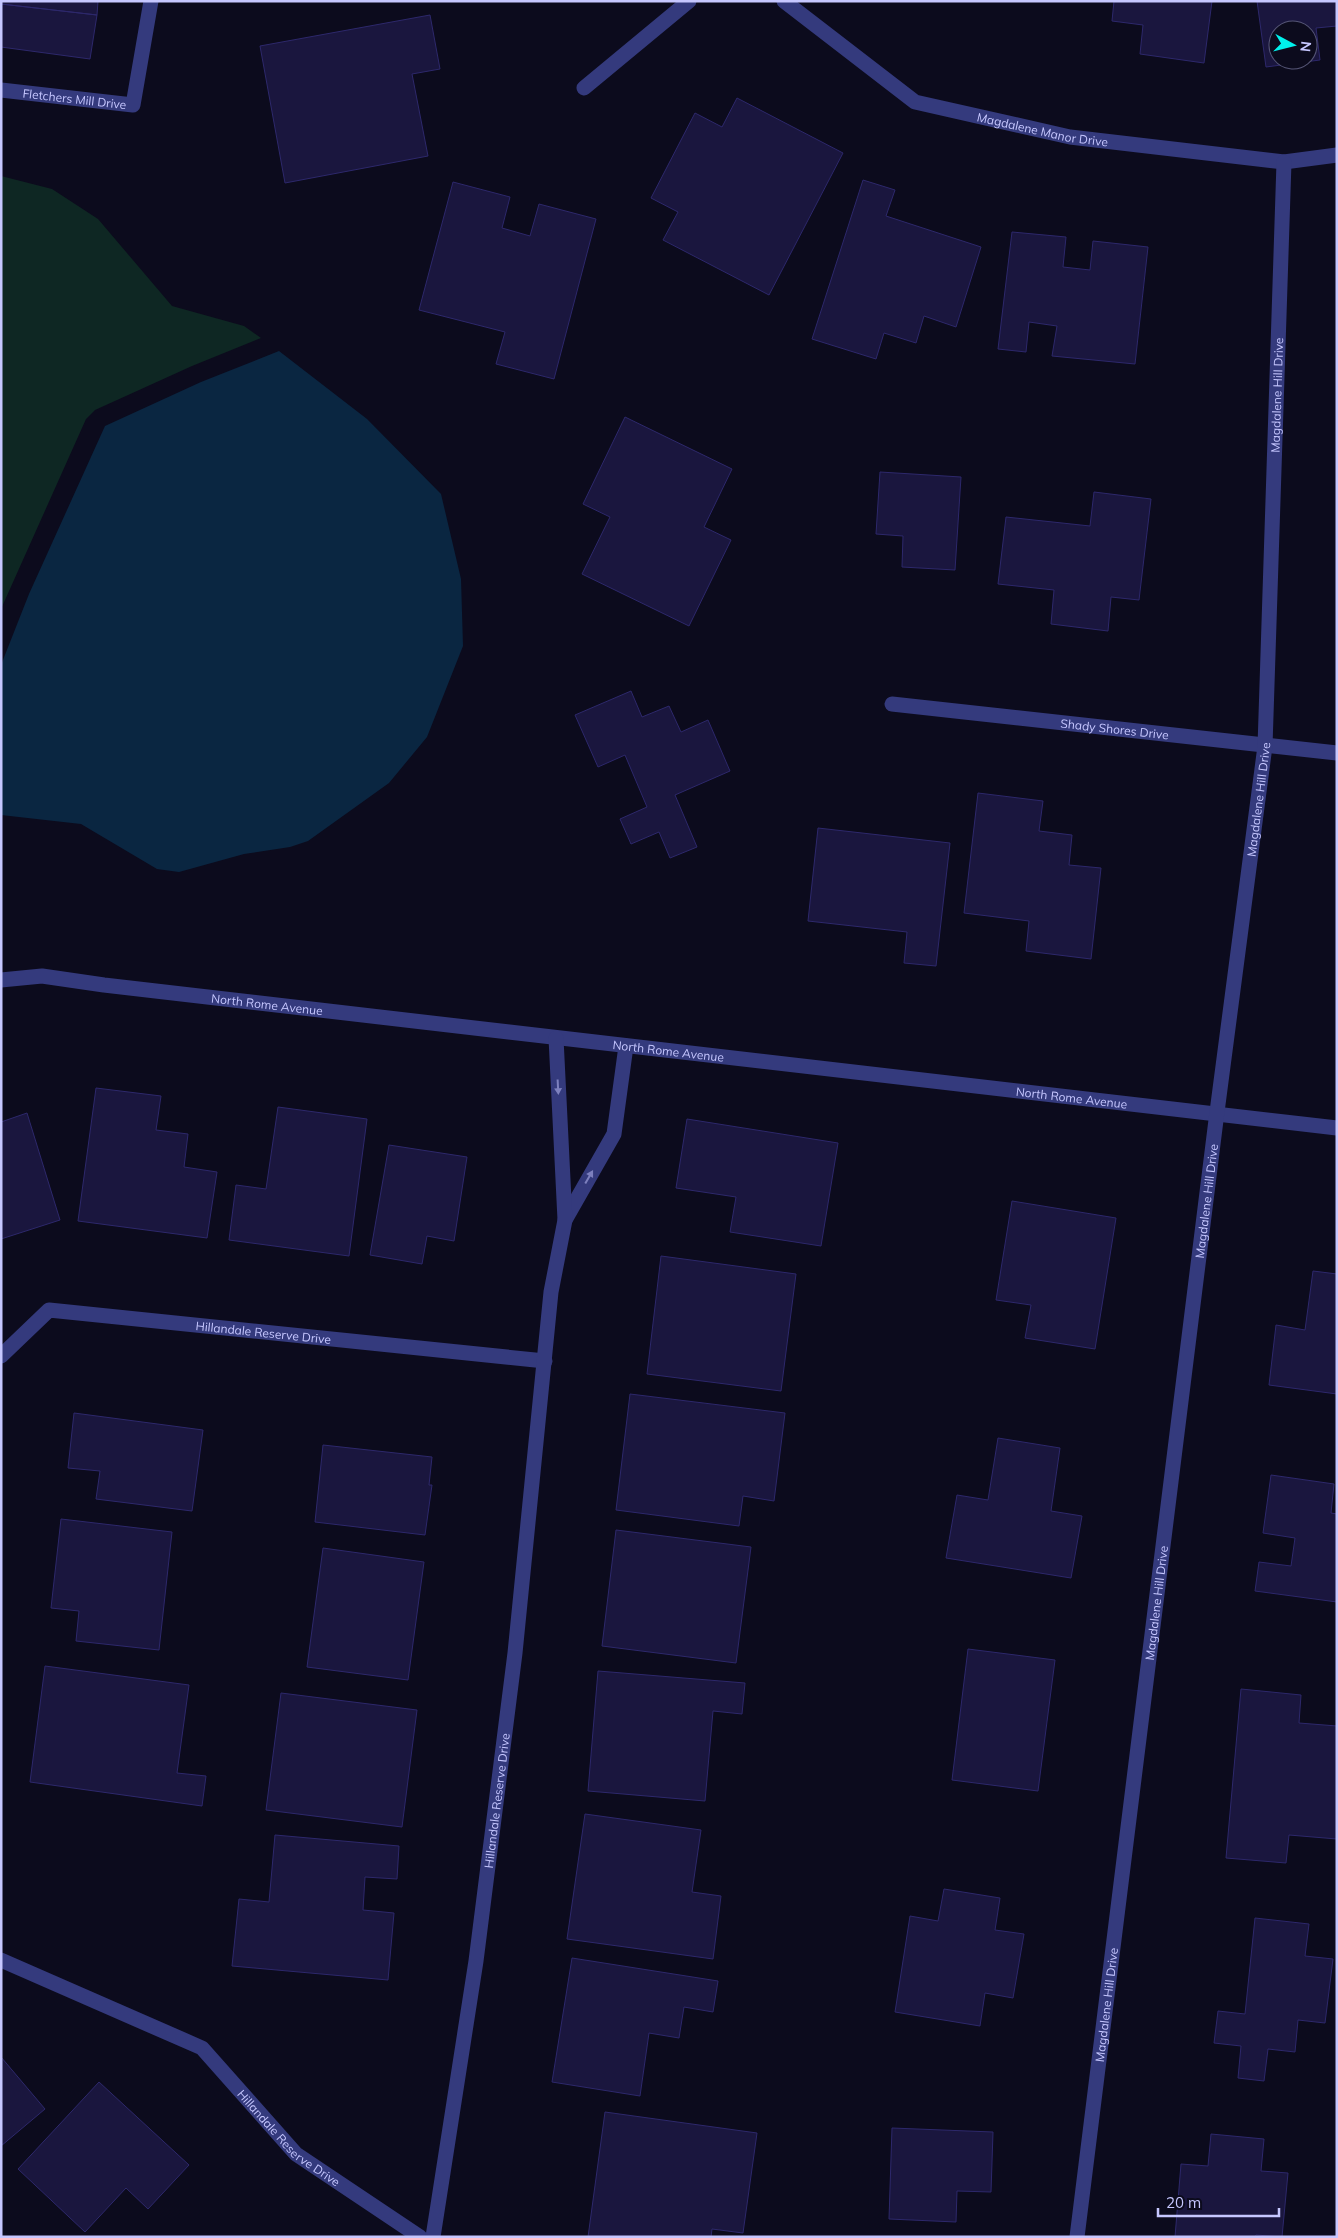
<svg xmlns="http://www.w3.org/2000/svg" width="1338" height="2238" viewBox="0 0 1338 2238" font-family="Mulish,sans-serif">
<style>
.green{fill:#0e2723}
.water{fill:#0a2641}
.building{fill:#1a163e;stroke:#2d286b;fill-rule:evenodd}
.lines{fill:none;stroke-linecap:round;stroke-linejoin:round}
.minor{stroke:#343a7d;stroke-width:15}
.oneway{fill:#7d80be}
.labels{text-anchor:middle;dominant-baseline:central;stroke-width:4.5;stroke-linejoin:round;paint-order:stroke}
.street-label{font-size:12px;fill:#c6c7ff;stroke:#0c0b1d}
</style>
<rect width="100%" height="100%" fill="#0c0b1d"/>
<!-- green -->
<path class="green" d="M1,176l51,13 46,30 74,87 72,20 17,12 -69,28 -97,44 -9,9 -85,190z"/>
<!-- water -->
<path class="water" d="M279,351l88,68 74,75 20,85 2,67 -36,91 -38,46 -81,58 -18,6 -46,7 -65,18 -22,-3 -76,-45 -80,-9v-150l28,-71 76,-168 96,-44z"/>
<!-- building -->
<path class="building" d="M1,1h97l-1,14 -96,-11z
M1114,1h98l-8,62 -64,-9 3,-29 -31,-4z
M1257,1h80v25l-21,2 4,32 -54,7zM1278,30h30v30h-30z
M1,4l96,11 -7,44 -89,-12z
M430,15l10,54 -28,5 16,82 -143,27 -25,-137z
M737,98l106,55 -74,142 -106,-55 15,-28 -27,-14 44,-85 27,14z
M863,180l32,10 -9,26 95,31 -25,80 -32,-11 -8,27 -32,-10 -8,26 -64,-20z
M453,182l57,15 -8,31 28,8 9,-32 57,15 -42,160 -58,-15 9,-32 -86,-22z
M1012,232l54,5 -3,30 27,3 3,-29 55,6 -13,117 -83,-8 5,-30 -28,-4 -3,30 -28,-3z
M625,417l107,52 -28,58 27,13 -42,86 -107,-52 28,-57 -27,-13z
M880,472l81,5 -6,93 -53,-3 1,-31 -27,-2z
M1094,492l57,7 -12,101 -28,-3 -3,34 -57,-7 3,-34 -56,-6 8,-67 84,9z
M631,691l11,26 27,-11 12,26 27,-12 22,51 -55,24 22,52 -27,11 -11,-26 -28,12 -11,-25 27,-12 -22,-52 -27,12 -23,-52z
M978,793l65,8 -4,30 33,4 -3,30 32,3 -10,91 -65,-8 3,-30 -65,-8z
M818,828l132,15 -14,123 -32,-3 3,-31 -99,-11z
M96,1088l65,8 -5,34 32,4 -4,33 33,5 -10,66 -129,-17z
M278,1107l89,12 -18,137 -120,-16 7,-55 30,4z
M27,1113l33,107 -59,19v-117z
M687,1119l151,24 -17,103 -91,-14 6,-35 -60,-9z
M389,1145l78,12 -13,84 -27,-5 -5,28 -52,-9z
M1012,1201l104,17 -21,131 -70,-11 6,-33 -35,-5z
M661,1256l135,18 -15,117 -134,-17z
M1313,1271l24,3v120l-68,-9 7,-60 29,5z
M630,1394l155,19 -11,88 -31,-5 -4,30 -123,-16z
M74,1413l129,17 -11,81 -96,-12 4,-28 -32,-3z
M998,1438l62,10 -9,63 31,5 -11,62 -125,-20 11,-63 31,5z
M323,1445l109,12 -3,28h3l-7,50 -110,-13z
M1271,1475l63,9 -3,29 6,1v88l-82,-11 4,-29 32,4 4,-28 -32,-5z
M61,1519l111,13 -13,118 -83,-9 3,-30 -28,-3z
M616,1530l135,17 -15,116 -134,-17z
M323,1548l101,14 -16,118 -101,-13z
M968,1649l87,11 -17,131 -86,-11z
M45,1666l144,19 -12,88 29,3 -4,30 -172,-24z
M598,1671l147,12 -3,31 -29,-3 -8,90 -117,-10z
M1241,1689l60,6 -2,28 38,3v113l-48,-4 -3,28 -60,-5z
M281,1693l136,17 -15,117 -136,-17z
M585,1814l116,16 -9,62 29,4 -8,63 -146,-20z
M275,1835l124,11 -2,33 -32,-2 -2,33 31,3 -6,67 -156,-14 7,-67 30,3z
M944,1889l56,9 -5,32 29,4 -11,64 -28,-5 -5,33 -85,-14 15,-96 28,5z
M1255,1918l54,6 -4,32 28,3 -8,64 -27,-3 -3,32 -27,-3 -4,32 -26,-3 3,-32 -27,-3 4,-32 27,3z
M572,1958l146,23 -5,31 -29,-5 -5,31 -30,-5 -9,63 -88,-14z
M1,2057l44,52 -44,37z
M99,2082l90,83 -41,44 -22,-21 -41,44 -67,-63z
M605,2112l152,21 -14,100 -31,-4 -1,8h-123z
M892,2128l101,4 -2,60 -34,-1 -1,31 -67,-3z
M1211,2134l53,5 -3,32 27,2 -6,64 -26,-2 -1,2h-80l6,-73 27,2z"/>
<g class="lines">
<!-- minor -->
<g class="minor">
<path id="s1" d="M784,1l131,101 155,35 214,25 53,-7"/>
<path d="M584,88l105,-87"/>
<path id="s2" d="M1,90l132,15 18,-104"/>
<path id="s3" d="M892,704l445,49"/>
<path id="s4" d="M1,980l41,-4 62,9 1233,143"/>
<path d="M565,1220l49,-86 12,-88"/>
<path id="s5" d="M1,1356l48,-46 496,51"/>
<path id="s6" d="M1,1960l201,88 94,106 124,83"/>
<path id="s7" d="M433,2237l43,-276 39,-308 36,-361 14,-72 -9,-182"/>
<path id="s8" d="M1077,2237l140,-1125 48,-366 19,-584"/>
</g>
</g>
<!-- one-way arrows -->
<defs><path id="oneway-solid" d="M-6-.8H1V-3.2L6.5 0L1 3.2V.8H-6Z" transform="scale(1.25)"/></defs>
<g class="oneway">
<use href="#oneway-solid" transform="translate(558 1087) rotate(87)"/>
<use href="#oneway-solid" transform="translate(589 1177) rotate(-60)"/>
</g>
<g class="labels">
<!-- street labels -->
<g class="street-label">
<text stroke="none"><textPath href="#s2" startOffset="74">Fletchers Mill Drive</textPath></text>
<text stroke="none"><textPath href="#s1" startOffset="296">Magdalene Manor Drive</textPath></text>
<text stroke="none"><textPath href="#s8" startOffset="1854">Magdalene Hill Drive</textPath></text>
<text stroke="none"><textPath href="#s3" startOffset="224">Shady Shores Drive</textPath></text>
<text stroke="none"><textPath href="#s8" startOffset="1449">Magdalene Hill Drive</textPath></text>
<text stroke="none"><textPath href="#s4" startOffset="268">North Rome Avenue</textPath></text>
<text stroke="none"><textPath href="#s4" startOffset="672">North Rome Avenue</textPath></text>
<text stroke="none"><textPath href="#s4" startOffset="1078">North Rome Avenue</textPath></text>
<text stroke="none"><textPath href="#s8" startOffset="1044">Magdalene Hill Drive</textPath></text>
<text stroke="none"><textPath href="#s5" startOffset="282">Hillandale Reserve Drive</textPath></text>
<text stroke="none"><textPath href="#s8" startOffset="639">Magdalene Hill Drive</textPath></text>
<text stroke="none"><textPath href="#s7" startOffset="441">Hillandale Reserve Drive</textPath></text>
<text stroke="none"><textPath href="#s8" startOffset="234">Magdalene Hill Drive</textPath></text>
<text stroke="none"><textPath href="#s6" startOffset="345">Hillandale Reserve Drive</textPath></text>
</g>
</g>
<!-- border -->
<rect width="1338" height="2238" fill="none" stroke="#c6c7ff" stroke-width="5"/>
<!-- north arrow -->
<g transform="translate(1293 45) rotate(97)"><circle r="24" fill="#0c0b1d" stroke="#565677"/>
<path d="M0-4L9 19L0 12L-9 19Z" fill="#00f1ec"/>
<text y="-8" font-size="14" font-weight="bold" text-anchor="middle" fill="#c6c7ff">N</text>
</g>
<!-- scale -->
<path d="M1158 2208v8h121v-8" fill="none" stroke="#c6c7ff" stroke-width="2.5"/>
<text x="1166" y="2208" font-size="15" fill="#c6c7ff" stroke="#0c0b1d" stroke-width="4" paint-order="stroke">20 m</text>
</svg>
